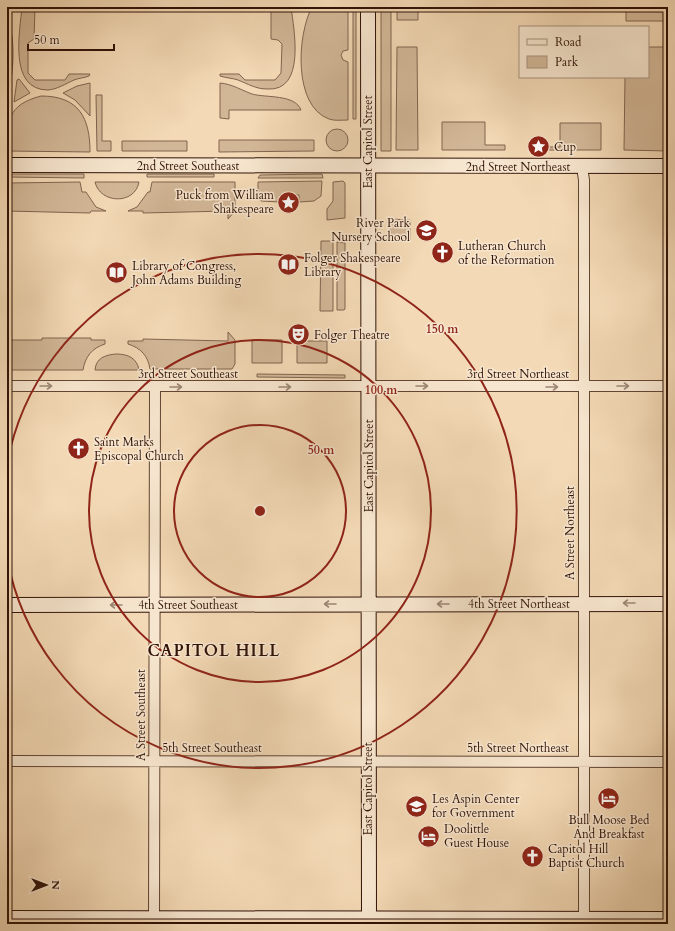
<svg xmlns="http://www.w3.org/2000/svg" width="675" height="931" viewBox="0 0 675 931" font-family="Cardo,serif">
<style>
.green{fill:#d2b797;stroke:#81644f}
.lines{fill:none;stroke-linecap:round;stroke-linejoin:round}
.street-casing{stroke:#614432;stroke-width:12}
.secondary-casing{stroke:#301207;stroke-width:16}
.street{stroke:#f7e6cf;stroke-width:10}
.secondary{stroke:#f7e6cf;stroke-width:14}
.oneway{stroke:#9d8775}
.ring{fill:none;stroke:#8f2418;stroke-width:2}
.labels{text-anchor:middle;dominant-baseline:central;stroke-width:3;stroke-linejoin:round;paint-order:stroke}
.street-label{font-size:12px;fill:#301207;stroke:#f7e6cf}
.poi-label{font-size:12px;fill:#301207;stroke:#f7e6cf;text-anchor:start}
.district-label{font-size:16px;font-weight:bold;letter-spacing:1px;fill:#301207;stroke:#f7e6cf}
.centre{fill:#8f2418;stroke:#f7e6cf;stroke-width:2}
.ring-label{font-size:12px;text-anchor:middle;font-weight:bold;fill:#8f2418;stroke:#f7e6cf;stroke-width:3;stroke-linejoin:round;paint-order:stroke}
</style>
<rect width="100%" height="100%" fill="#f3d9b5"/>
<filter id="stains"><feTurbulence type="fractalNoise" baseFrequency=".005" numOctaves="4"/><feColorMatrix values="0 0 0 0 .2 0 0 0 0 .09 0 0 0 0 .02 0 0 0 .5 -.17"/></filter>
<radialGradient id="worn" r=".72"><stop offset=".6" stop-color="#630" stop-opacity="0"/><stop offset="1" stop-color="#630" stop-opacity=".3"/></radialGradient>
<!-- green -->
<path class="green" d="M22,7h13l-1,32 -6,4v30l7,7h30l4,-6h21l-1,2c-5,2 -10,2 -15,4 -9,4 -16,9 -26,10 -40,0 -28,-59 -26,-83z
M271,7h20c3,23 15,85 -24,82 -11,0 -19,-5 -29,-9 -6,-2 -12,-2 -18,-4v-2h19l6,6h30l6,-7 1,-29 -4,-4 -7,-1z
M312,7h36v43l-5,1 -2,4 2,5 5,2v58c-6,0 -14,1 -19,-1 -36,-13 -32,-84 -17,-112z
M353,7h3v112h-3z
M381,7h10v144h-10z
M397,7l21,3v10h-21z
M631,7h37v14h-42v-11h5z
M7,14c9,27 7,58 0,85z
M397,47h20l1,103h-22z
M648,47h20v104l-44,-1 1,-73h23z
M19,79l11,14 -16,9 3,-22z
M90,83v33l-15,-16 -12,-7 14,-7z
M220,83c12,1 21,7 32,11 14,4 43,0 49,16h-72v9l-9,-1z
M96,95h6v46h9v10h-14z
M41,96c38,0 49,22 49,56l-83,-1c0,-30 0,-46 34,-55z
M442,122h43v23h20v5h-63z
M560,123h41v27h-63v-3h22z
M326 140a11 11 0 1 1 22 0a11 11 0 1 1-22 0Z
M219,140h95v11l-95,1z
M122,141h65v10h-65z
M7,174h77v4l-77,-1z
M147,174h67v3h-67z
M322,174l1,4h-65l2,-3z
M322,181l-1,15 -7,5 -15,1v-7h-19v7l-19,-1 -3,-5v-14z
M343,181l2,2v35l-18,2v-11l6,-8v-19z
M80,182l2,10h4l10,15 10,4h-15l-1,2 -83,-2v-28z
M95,182h44c-4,23 -39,22 -44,0z
M152,182h83v29l-7,8v-8l-85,2v-2h-15l9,-4 11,-15h2z
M390,219l20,1v20l-19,-1z
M321,241h12v70h-13z
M337,242l8,1v66l-1,1h-7z
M228,332l7,8v24l-3,5h-82c-2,-13 -9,-21 -22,-25v-3h15v-2l85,2z
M42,338h49v2h14v4c-13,4 -20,13 -22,26h-76v-30h35z
M252,340h30v23h-30z
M297,341h30v22h-30z
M116,354c12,0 21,4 23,16h-44c1,-12 10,-15 21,-16z
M257,374l88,1v3l-88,-1z"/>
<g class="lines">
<defs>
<path id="street" d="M582,167l2,13v744
M7,386h661
M7,761l661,1
M154,924l1,-538"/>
<path id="secondary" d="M368,7l1,917
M7,165l661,1
M7,605l661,-1
M7,918l661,1"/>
</defs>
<!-- street casing -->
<use href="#street" class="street-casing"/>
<!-- secondary casing -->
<use href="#secondary" class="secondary-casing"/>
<!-- street -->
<use href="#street" class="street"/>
<!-- secondary -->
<use href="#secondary" class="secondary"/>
</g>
<!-- one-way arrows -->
<defs><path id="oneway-shaft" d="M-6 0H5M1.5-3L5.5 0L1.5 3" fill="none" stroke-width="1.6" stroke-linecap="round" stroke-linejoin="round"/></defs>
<g class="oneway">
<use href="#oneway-shaft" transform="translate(46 386)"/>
<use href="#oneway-shaft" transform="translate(422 386)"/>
<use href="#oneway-shaft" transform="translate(623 386)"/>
<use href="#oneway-shaft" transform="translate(176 387)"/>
<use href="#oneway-shaft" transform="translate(285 387)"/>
<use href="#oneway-shaft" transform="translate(552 387)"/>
<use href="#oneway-shaft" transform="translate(629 603) rotate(-180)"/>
<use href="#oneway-shaft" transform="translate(330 604) rotate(180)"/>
<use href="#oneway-shaft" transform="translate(443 604) rotate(180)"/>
<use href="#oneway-shaft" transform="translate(116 605) rotate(180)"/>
</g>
<!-- distance rings -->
<g class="ring">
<circle cx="260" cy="511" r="86"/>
<circle cx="260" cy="511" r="171"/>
<path d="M7 464A257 257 0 1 1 7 558"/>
</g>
<!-- icons -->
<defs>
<symbol id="sight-disc" viewBox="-11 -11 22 22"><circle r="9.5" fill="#8f2418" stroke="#f7e6cf"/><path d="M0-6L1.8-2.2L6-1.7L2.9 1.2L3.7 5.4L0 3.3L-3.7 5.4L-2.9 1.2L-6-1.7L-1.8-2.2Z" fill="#fff"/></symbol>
<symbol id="school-disc" viewBox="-11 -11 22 22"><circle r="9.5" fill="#8f2418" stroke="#f7e6cf"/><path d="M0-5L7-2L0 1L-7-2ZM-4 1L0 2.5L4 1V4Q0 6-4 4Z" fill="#fff"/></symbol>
<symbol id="church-disc" viewBox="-11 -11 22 22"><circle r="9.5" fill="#8f2418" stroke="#f7e6cf"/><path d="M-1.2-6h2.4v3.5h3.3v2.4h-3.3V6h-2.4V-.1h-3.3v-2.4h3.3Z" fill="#fff"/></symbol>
<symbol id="library-disc" viewBox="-11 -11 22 22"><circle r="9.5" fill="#8f2418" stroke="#f7e6cf"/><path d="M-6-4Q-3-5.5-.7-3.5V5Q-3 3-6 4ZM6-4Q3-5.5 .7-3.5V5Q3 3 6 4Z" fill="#fff"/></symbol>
<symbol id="theatre-disc" viewBox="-11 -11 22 22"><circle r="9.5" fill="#8f2418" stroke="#f7e6cf"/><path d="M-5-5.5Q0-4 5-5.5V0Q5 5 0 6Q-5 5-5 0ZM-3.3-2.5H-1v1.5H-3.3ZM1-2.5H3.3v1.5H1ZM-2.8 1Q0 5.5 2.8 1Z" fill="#fff"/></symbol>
<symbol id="hotel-disc" viewBox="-11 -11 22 22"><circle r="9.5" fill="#8f2418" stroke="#f7e6cf"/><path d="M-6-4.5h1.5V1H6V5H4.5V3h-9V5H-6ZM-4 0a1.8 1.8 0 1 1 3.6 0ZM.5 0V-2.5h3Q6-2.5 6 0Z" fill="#fff"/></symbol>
</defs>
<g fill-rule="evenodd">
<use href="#sight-disc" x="526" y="134" width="25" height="25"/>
<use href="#sight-disc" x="276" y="190" width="25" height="25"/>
<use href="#school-disc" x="414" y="218" width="25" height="25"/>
<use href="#church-disc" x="430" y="240" width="25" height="25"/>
<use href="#library-disc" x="276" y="252" width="25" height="25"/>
<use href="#library-disc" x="104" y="260" width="25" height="25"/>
<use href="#theatre-disc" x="286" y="322" width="25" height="25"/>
<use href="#church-disc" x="66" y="436" width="25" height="25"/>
<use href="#hotel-disc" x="596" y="786" width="25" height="25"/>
<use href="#school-disc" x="404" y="794" width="25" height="25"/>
<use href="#hotel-disc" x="416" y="824" width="25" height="25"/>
<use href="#church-disc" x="520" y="844" width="25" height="25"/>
</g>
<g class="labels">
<!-- street labels -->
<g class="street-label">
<text transform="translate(368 142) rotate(-90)">East Capitol Street</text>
<text x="188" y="166">2nd Street Southeast</text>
<text x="518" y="167">2nd Street Northeast</text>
<text x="188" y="374">3rd Street Southeast</text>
<text x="518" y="374">3rd Street Northeast</text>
<text transform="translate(369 466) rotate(-90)">East Capitol Street</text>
<text transform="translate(570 533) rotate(-90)">A Street Northeast</text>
<text x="519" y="604">4th Street Northeast</text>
<text x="188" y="605">4th Street Southeast</text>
<text transform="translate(141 715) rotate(-90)">A Street Southeast</text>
<text x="212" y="748">5th Street Southeast</text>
<text x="518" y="748">5th Street Northeast</text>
<text transform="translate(368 789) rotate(-90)">East Capitol Street</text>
</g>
<!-- poi labels -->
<g class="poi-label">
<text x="554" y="147">Cup</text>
<text x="274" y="195" text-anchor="end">Puck from William<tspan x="274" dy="14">Shakespeare</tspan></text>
<text x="410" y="223" text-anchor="end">River Park<tspan x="410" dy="14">Nursery School</tspan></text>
<text x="458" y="246">Lutheran Church<tspan x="458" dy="14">of the Reformation</tspan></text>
<text x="304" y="258">Folger Shakespeare<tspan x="304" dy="14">Library</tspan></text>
<text x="132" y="266">Library of Congress,<tspan x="132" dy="14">John Adams Building</tspan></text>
<text x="314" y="335">Folger Theatre</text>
<text x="94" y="442">Saint Marks<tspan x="94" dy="14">Episcopal Church</tspan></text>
<text x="432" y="799">Les Aspin Center<tspan x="432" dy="14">for Government</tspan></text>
<text x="609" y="820" text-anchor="middle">Bull Moose Bed<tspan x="609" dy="14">And Breakfast</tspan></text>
<text x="444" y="829">Doolittle<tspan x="444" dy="14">Guest House</tspan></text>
<text x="548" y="849">Capitol Hill<tspan x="548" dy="14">Baptist Church</tspan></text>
</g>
<!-- district labels -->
<g class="district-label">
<text x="214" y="651">CAPITOL HILL</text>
</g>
</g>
<circle cx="260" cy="511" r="6" class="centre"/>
<g class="ring-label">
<text x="442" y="333">150 m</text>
<text x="381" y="394">100 m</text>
<text x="321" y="454">50 m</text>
</g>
<!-- margin -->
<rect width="675" height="931" fill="none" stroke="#f3d9b5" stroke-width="24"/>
<rect x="8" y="8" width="659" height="915" fill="none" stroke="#301207" stroke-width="2"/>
<rect x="12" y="12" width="651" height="907" fill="none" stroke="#301207"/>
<!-- legend -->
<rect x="519" y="26" width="130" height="52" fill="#f7e6cf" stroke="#a7917f"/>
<rect x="527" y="39" width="20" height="6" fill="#f7e6cf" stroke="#a7917f"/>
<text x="555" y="46" font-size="12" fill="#301207">Road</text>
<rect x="527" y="56" width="20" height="12" fill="#d2b797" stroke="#a7917f"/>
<text x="555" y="66" font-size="12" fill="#301207">Park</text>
<!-- north arrow -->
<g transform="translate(46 885) rotate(90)" stroke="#f7e6cf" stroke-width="3" paint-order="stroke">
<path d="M0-3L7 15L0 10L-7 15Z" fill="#301207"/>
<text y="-6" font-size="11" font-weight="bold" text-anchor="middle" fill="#301207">N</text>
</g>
<!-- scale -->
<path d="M28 44v6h86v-6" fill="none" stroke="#301207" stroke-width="2"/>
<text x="34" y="44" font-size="12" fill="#301207" stroke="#f7e6cf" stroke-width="3" paint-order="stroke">50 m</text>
<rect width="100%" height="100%" filter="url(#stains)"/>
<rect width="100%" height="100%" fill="url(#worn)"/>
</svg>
